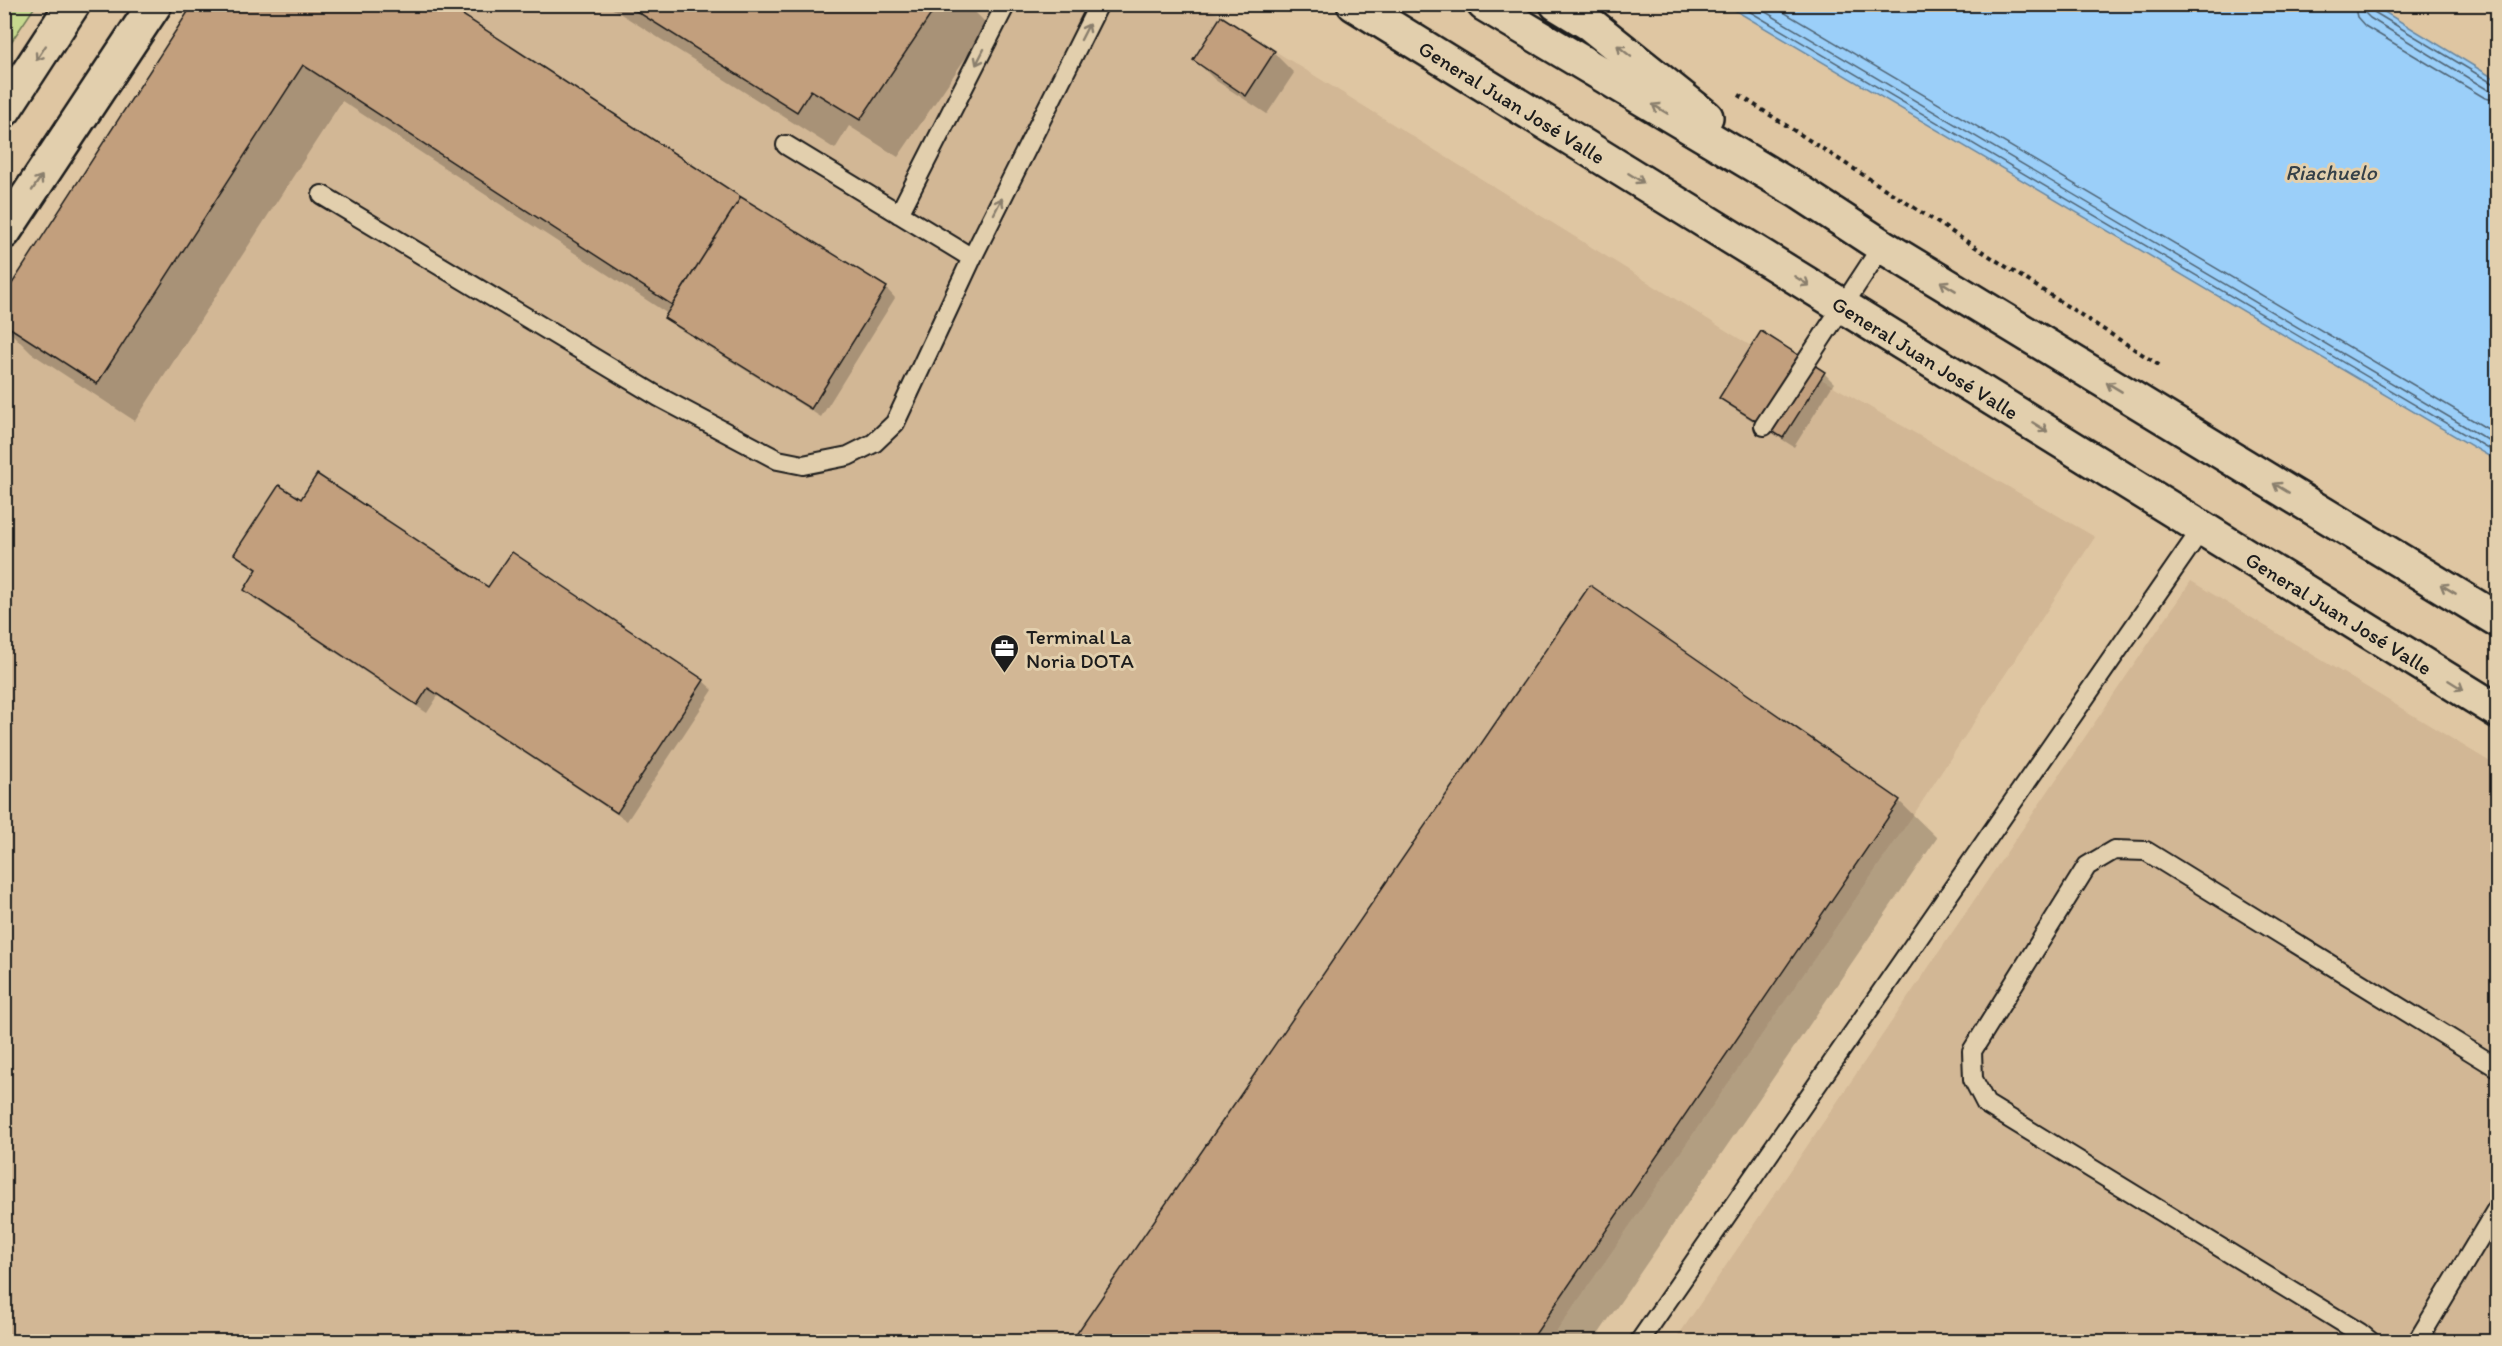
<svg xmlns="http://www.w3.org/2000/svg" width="2502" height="1346" viewBox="0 0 2502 1346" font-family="Itim,sans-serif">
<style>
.built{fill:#d2b795}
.green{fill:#c6d98e;stroke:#717a55;stroke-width:1.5}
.water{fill:#9bcff9;stroke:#6887a1;stroke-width:1.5}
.shadow{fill:#0003}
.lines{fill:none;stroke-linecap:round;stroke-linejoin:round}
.shore{stroke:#4f6474;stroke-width:1.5}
.building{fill:#c29f7d;stroke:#1c1c1c;stroke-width:1.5}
.lane-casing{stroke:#1c1c1c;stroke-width:22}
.secondary-casing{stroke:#1c1c1c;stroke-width:38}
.path{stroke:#1c1c1c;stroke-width:4;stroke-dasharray:4.5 4.5;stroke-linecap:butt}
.lane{stroke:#e2cfad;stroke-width:18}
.secondary{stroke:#e2cfad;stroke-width:33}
.oneway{stroke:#897e6c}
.labels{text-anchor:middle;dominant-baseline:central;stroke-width:6;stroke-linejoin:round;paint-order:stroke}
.street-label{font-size:21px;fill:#1c1c1c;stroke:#e2cfad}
.poi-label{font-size:21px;fill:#1c1c1c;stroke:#e2cfad;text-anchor:start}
.water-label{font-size:22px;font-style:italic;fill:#354048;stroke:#e2cfad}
</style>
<rect width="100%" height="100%" fill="#dfc6a2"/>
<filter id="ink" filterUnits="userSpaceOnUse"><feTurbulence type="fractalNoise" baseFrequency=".0167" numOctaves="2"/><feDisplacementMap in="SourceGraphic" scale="12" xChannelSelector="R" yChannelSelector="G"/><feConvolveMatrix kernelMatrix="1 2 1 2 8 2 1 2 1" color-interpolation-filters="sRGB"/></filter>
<g filter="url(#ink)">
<!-- built -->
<path class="built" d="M193,5h1011l71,46 476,295 74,26 -4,7 274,158 -179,274 -366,530h-1545l-1,-1045z
M2191,581l306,185v575l-823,1z"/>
<!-- green -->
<path class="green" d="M5,4l31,1 -31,46 -1,-46z"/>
<!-- water -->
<path class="water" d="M1726,5h647l124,75v381z"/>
<!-- shadow -->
<path class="shadow" d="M195,4h248l297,195 146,89 9,10 -74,119 -145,-90 -10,-10 2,-3 -326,-213 -207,320 -104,-68 -27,-27v-27z
M605,4h362l21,21 -90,132 -49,-31 -14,23z
M1274,53l20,20 -27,41 -52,-34 -20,-20z
M1824,373l10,10 -40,64 -63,-40 -10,-9z
M301,501l188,88 214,92 10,9 -86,131 -189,-125 -11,17 -172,-114 -9,-9 11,-19 -21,-18z
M1899,801l38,37 -344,504h-520z"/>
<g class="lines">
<!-- shore -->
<path class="shore" d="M1737,4l761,450
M1752,4l746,442
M1770,4l728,431
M2354,4l3,13 8,9 120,72 13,3
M2363,4l2,9 5,5 118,72 10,2
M2371,4l3,8 118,71 6,1"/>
</g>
<!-- building -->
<path class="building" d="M193,4h253l295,193 -69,108 -369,-240 -206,319 -93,-60v-28z
M625,4h313l-78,116 -49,-30 -14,22z
M1221,16l54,35 -29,45 -53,-36z
M741,197l146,90 -76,122 -147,-91z
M1761,331l64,41 -42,66 -64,-40z
M317,474l171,113 24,-35 192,128 -87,133 -189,-125 -11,17 -173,-115 13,-21 -23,-15 45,-69 22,14z
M1590,585l310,215 -370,542h-459z"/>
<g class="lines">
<defs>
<path id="lane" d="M786,145l186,113
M322,195l337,202 119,63 25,5 45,-9 26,-13 21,-20 77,-165 127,-254
M899,214l107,-210
M1764,426l118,-180
M1639,1342l564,-815
M2371,1342l-11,-9 -374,-229 -13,-25 -1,-28 115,-185 27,-16 32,1 352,217
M2417,1342l81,-135"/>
<g id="secondary">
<path id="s1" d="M1354,4l1144,707"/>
<path d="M1484,4l317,189 81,53 616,374"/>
<path d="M1557,4l33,20 116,93"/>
<path d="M4,110l69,-106"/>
<path d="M4,232l151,-228"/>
</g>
</defs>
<!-- lane casing -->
<use href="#lane" class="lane-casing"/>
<!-- secondary casing -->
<use href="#secondary" class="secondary-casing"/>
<!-- path -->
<path class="path" d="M1739,95l423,272"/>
<!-- lane -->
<use href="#lane" class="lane"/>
<!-- secondary -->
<use href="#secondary" class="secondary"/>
</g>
<!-- one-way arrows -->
<defs><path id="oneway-shaft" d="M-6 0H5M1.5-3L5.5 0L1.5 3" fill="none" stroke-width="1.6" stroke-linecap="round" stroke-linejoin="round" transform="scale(1.5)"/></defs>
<g class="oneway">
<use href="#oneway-shaft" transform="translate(1085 32) rotate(-63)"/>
<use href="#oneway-shaft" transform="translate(1624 51) rotate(-141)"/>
<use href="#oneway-shaft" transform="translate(41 53) rotate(123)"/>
<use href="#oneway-shaft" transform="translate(980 57) rotate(117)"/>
<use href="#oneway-shaft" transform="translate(1660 109) rotate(-149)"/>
<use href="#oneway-shaft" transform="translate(1636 178) rotate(32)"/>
<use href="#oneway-shaft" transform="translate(37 183) rotate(-56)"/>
<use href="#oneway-shaft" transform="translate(998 206) rotate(-63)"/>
<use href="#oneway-shaft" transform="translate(1802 281) rotate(32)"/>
<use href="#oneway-shaft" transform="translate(1948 286) rotate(-149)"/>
<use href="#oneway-shaft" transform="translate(2114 387) rotate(-149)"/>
<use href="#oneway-shaft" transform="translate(2040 427) rotate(32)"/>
<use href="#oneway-shaft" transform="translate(2281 488) rotate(-149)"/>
<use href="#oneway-shaft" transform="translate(2448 589) rotate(-149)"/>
<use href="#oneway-shaft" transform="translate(2456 685) rotate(32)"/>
</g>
</g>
<!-- icons -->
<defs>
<symbol id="office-pin" viewBox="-11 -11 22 30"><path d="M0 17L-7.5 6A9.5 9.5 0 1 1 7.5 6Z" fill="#1c1c1c" stroke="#e2cfad"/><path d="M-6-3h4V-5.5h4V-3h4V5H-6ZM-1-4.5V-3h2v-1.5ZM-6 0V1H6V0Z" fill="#fff"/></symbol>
</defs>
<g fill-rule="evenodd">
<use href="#office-pin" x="988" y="632" width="33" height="45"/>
</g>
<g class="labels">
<!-- street labels -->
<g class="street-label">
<text stroke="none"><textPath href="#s1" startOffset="186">General Juan José Valle</textPath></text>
<text stroke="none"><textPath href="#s1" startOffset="672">General Juan José Valle</textPath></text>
<text stroke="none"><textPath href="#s1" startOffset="1158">General Juan José Valle</textPath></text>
</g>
<!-- poi labels -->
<g class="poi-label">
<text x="1026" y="636">Terminal La<tspan x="1026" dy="24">Noria DOTA</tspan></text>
</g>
<!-- water labels -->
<g class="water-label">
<text x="2331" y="172">Riachuelo</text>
</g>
</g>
<!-- margin -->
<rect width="2502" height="1346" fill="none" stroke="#e2cfad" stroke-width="24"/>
<rect x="12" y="12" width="2478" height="1322" fill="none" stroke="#1c1c1c" stroke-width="2" filter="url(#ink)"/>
</svg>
